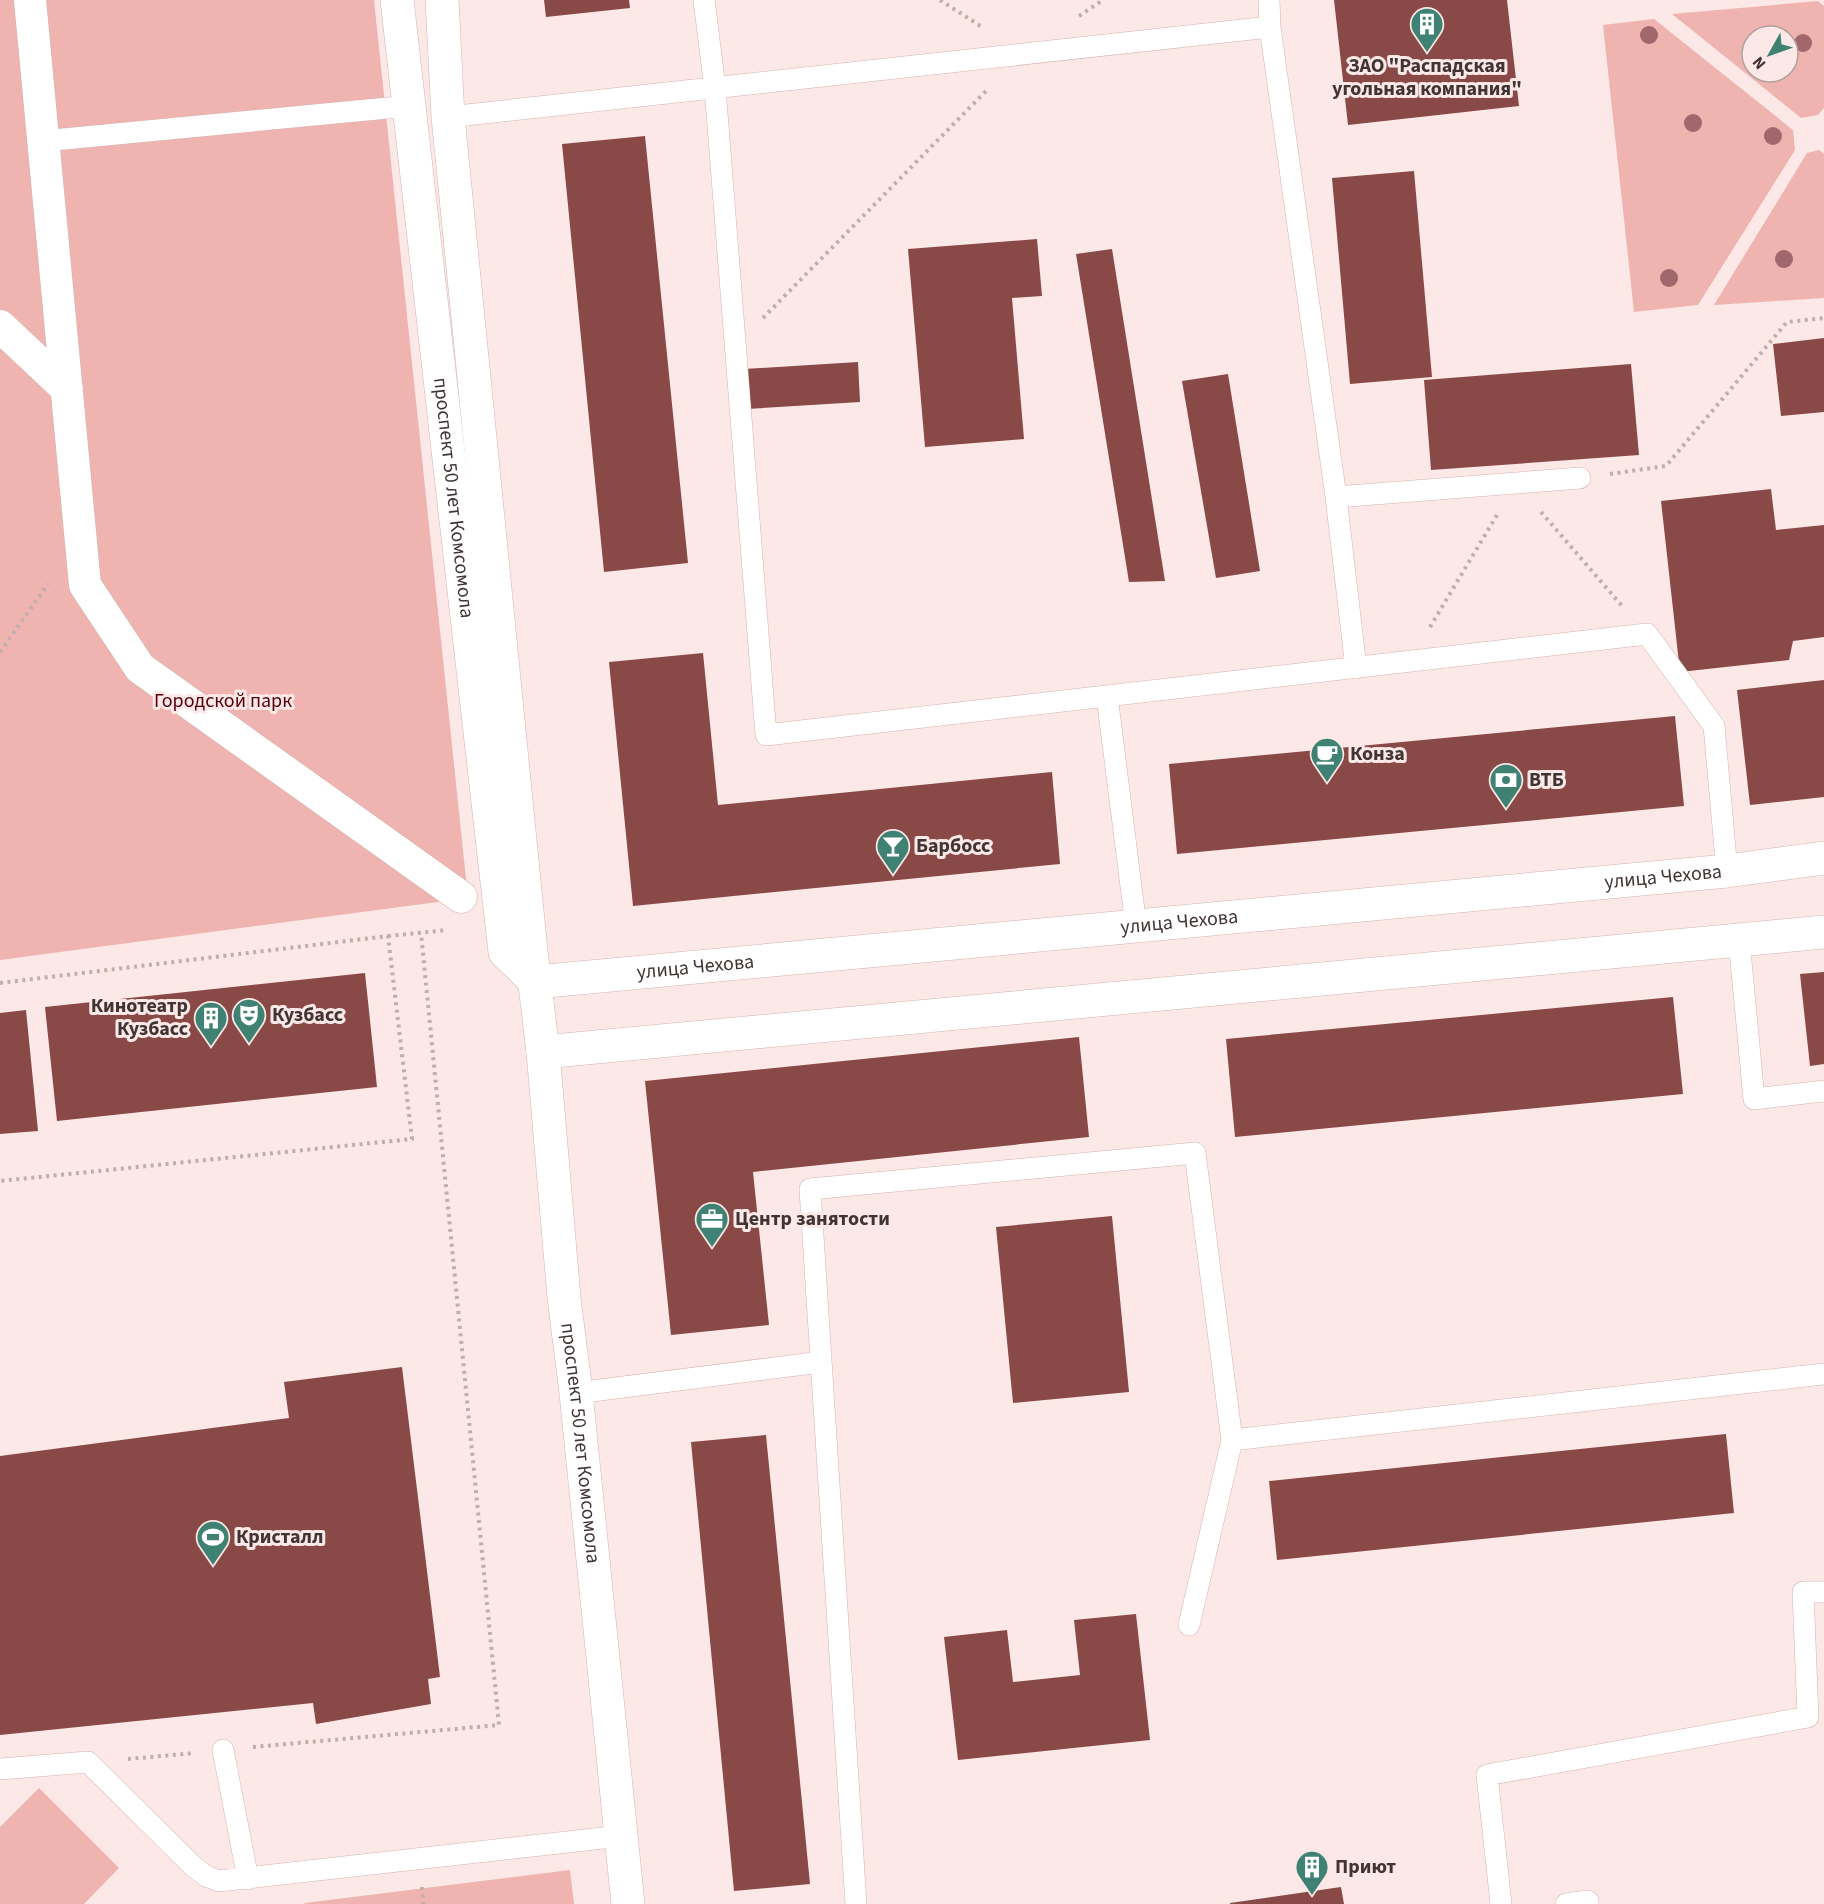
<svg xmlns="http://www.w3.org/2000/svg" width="1824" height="1904" viewBox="0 0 1824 1904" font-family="'Source Sans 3',sans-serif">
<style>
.green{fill:#efb4b0;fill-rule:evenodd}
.building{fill:#894947}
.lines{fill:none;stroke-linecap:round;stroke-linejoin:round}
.service-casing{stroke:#d3b4b2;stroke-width:22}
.pedestrian-casing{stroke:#d3b4b2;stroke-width:33}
.tertiary-casing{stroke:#d3b4b2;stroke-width:34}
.secondary-casing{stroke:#d3b4b2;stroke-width:34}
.path{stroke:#bfaeac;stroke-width:4;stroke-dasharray:3 4.5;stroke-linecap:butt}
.service{stroke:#fff;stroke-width:21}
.pedestrian{stroke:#fff;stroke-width:32}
.tertiary{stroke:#fff;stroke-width:33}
.secondary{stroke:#fff;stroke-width:33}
.tree{fill:#a0686d}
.labels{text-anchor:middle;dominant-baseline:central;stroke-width:6;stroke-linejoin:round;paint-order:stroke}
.poi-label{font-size:20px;font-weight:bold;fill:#413534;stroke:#fce8e6;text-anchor:start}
.street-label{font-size:20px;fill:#413534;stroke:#fce8e6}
.park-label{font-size:20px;fill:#55000a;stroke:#fce8e6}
</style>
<rect width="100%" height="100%" fill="#fce8e6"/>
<!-- green -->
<path class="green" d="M0,0h374l94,898 -468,62z
M1818,1l6,5v102l-6,7 -17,3 -129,-104zM1752,36h36v36h-36z
M1654,19l139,111 2,20 -97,155 -64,7 -31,-287z
M1819,150l5,4v144l-110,7 93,-152z
M39,1788l80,80 -35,36h-84v-77z
M570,1870l4,34h-270l1,-1z"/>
<!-- building -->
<path class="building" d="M544,0h85l1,8 -84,9z
M1334,0h173l12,106 -171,19z
M645,136l43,427 -84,9 -42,-428z
M1414,171l18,206 -82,7 -18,-206z
M1037,239l5,57 -30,2 12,141 -99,8 -17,-198z
M1112,249l53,332 -36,1 -53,-328z
M1824,338v74l-43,4 -8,-72z
M858,362l2,40 -113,7 -3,-40z
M1631,364l8,91 -208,15 -7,-90z
M1228,374l32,197 -44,7 -34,-197z
M1771,489l5,41 48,-5v112l-31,4 -4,19 -109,12 -19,-171z
M703,653l15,152 334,-33 8,92 -427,42 -24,-244z
M1824,680v117l-74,8 -13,-115z
M1675,716l9,90 -507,48 -8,-90z
M1824,972v92l-14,2 -10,-92z
M365,973l12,114 -320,34 -12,-114z
M1673,997l10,97 -448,43 -9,-98z
M26,1010l12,121 -38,3v-121z
M1079,1037l10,100 -336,35 16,153 -98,10 -26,-254z
M1112,1216l17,176 -116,11 -17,-176z
M402,1367l38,310 -12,2 3,25 -115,20 -3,-21 -313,32v-279l289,-38 -5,-36z
M1726,1434l8,79 -457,47 -8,-79z
M766,1435l44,449 -76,7 -43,-449z
M1136,1614l14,126 -192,20 -14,-123 63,-7 6,52 67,-7 -6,-55z
M1341,1887l3,17h-114v-1z"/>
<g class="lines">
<defs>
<path id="service" d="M704,0l11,88 51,647 881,-101 67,92 13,145
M1269,0l1,27 66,470 20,171
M448,117l822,-90
M43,141l366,-35
M1336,497l244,-19
M1107,696l29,230
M1739,940l15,159 70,-8
M576,1393l245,-31
M1189,1625l43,-185
M223,1750l25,129
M0,1769l88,-7 106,105 12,9 13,5 402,-45
M856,1904l-46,-715 385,-36 37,287 592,-66
M1501,1904l-14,-129 321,-58 -5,-125h21
M1566,1904l22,-3v3"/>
<path id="pedestrian" d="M30,0l55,585 55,83 321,229
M0,326l67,63"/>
<g id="tertiary">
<path id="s1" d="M536,982l1191,-111 97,-13"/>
<path d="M543,1052l1281,-120"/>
</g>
<g id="secondary">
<path id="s2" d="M397,0l108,952 31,30"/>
<path id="s3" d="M442,0l6,117 83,834 12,101 21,246 12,95 52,511"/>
</g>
</defs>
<!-- service casing -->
<use href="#service" class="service-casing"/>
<!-- pedestrian casing -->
<use href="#pedestrian" class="pedestrian-casing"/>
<!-- tertiary casing -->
<use href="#tertiary" class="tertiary-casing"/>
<!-- secondary casing -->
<use href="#secondary" class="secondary-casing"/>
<!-- path -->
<path class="path" d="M940,0l42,27
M1079,16l24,-16
M763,318l224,-228
M1610,474l56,-8 121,-144 37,-4
M1541,512l82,95
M1430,627l67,-112
M0,652l48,-68
M388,936l59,-6
M0,983l388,-47 24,203 -412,42
M253,1747l246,-22 -78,-792
M128,1759l67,-6
M422,1887l1,17"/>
<!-- service -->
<use href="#service" class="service"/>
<!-- pedestrian -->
<use href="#pedestrian" class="pedestrian"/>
<!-- tertiary -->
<use href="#tertiary" class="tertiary"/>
<!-- secondary -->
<use href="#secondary" class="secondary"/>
</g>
<!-- trees -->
<g class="tree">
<circle cx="1649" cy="35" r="9"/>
<circle cx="1803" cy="43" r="9"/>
<circle cx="1693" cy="123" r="9"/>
<circle cx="1773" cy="136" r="9"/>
<circle cx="1784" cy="259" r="9"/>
<circle cx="1669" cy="278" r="9"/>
</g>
<!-- icons -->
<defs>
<symbol id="building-pin" viewBox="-11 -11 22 30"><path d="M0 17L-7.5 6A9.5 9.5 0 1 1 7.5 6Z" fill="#3f8172" stroke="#fce8e6"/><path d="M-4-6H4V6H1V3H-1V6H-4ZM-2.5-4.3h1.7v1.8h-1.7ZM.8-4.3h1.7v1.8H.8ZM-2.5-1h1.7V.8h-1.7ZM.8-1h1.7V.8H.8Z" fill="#fff"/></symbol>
<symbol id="cafe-pin" viewBox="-11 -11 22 30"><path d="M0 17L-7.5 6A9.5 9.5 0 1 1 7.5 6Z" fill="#3f8172" stroke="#fce8e6"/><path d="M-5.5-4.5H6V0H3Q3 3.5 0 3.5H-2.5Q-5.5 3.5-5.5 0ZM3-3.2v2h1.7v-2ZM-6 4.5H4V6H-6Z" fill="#fff"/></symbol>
<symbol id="bank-pin" viewBox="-11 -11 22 30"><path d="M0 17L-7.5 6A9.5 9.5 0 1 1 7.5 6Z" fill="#3f8172" stroke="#fce8e6"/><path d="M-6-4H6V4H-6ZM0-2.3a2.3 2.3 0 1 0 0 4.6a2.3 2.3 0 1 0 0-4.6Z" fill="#fff"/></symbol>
<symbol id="bar-pin" viewBox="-11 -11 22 30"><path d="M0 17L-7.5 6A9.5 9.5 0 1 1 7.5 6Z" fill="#3f8172" stroke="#fce8e6"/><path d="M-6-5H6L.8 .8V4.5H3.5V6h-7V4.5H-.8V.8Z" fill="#fff"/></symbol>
<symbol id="theatre-pin" viewBox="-11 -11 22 30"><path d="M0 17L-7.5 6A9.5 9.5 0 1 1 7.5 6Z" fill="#3f8172" stroke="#fce8e6"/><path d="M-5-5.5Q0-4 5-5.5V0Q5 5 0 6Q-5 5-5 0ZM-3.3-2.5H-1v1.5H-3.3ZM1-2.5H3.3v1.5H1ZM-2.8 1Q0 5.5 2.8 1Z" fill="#fff"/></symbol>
<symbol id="office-pin" viewBox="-11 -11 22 30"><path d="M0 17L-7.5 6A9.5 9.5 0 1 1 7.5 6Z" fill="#3f8172" stroke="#fce8e6"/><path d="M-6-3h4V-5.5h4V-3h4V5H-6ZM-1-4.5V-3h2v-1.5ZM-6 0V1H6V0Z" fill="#fff"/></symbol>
<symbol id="stadium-pin" viewBox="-11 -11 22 30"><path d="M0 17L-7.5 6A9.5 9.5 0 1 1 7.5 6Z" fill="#3f8172" stroke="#fce8e6"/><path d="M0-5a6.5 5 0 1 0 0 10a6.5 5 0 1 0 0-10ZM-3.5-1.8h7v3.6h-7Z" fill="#fff"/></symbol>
</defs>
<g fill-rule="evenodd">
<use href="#building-pin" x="1408" y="5" width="38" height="52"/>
<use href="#cafe-pin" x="1308" y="735" width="38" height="52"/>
<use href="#bank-pin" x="1487" y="761" width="38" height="52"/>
<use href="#bar-pin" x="874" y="827" width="38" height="52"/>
<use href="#theatre-pin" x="230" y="996" width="38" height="52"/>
<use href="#building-pin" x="192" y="999" width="38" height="52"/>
<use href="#office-pin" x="693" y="1200" width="38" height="52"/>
<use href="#stadium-pin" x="194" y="1518" width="38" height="52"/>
<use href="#building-pin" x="1293" y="1848" width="38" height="52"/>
</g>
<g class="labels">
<!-- poi labels -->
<g class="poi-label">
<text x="1427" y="66" text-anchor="middle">ЗАО "Распадская<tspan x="1427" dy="23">угольная компания"</tspan></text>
<text x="1350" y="754">Конза</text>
<text x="1529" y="780">ВТБ</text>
<text x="916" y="846">Барбосс</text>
<text x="188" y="1006" text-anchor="end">Кинотеатр<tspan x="188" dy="23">Кузбасс</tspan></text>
<text x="272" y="1015">Кузбасс</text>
<text x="735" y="1219">Центр занятости</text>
<text x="236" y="1537">Кристалл</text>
<text x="1335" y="1867">Приют</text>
</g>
<!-- street labels -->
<g class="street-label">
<text stroke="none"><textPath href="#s2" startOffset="501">проспект 50 лет Комсомола</textPath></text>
<text stroke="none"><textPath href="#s1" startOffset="1132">улица Чехова</textPath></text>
<text stroke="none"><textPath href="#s1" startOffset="646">улица Чехова</textPath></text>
<text stroke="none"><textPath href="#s1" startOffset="160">улица Чехова</textPath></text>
<text stroke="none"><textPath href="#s3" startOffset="1450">проспект 50 лет Комсомола</textPath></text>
</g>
<!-- park labels -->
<g class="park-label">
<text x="223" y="701">Городской парк</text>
</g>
</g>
<!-- north arrow -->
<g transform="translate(1770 54) rotate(230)"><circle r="28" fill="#fce8e6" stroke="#b1a09f" stroke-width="1.5"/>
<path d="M0-4.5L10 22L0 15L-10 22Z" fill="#3f8172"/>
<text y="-9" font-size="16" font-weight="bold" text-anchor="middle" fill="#413534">N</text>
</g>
</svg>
